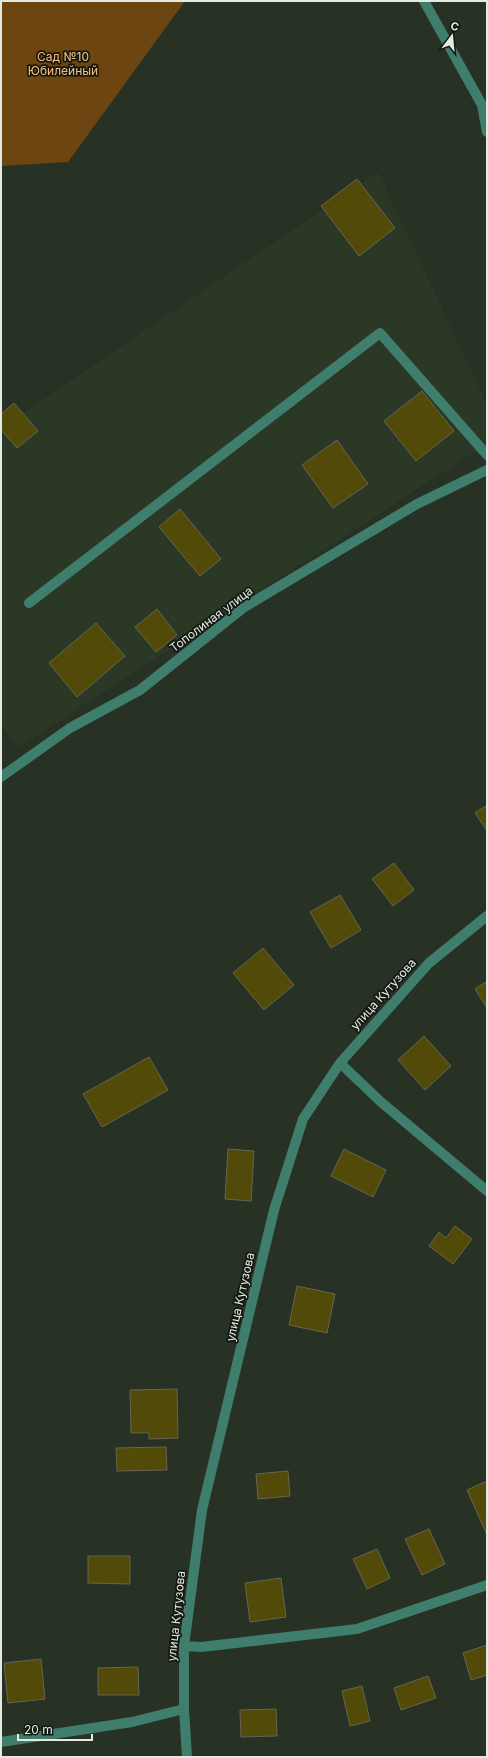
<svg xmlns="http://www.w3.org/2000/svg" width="488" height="1758" viewBox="0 0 488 1758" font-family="Inter,sans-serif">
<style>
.built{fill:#2a3825}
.green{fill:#6c4511}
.building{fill:#514a09;stroke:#676553}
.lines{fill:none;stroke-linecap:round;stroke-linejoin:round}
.minor{stroke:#3f7e6c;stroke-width:10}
.labels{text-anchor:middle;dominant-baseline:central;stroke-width:3.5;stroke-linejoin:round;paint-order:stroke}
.park-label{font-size:12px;fill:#fbc181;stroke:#131812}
.street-label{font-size:12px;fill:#e3eae1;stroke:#131812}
</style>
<rect width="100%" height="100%" fill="#273124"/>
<!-- built -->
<path class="built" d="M378,172l109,232v40l-468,303 -18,-22v-297z"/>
<!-- green -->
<path class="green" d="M1,1h184l-117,161 -67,4z"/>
<!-- building -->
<path class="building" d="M357,179l38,49 -36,28 -38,-50z
M422,391l32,40 -38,30 -32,-40z
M14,403l24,28 -21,17 -16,-18v-16z
M337,440l31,44 -35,24 -31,-43z
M180,509l41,50 -21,17 -41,-49z
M157,609l20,26 -21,17 -21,-25z
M96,623l29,33 -48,41 -28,-34z
M487,805v26l-12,-18z
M394,863l20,27 -21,16 -21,-27z
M340,895l21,35 -30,18 -21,-36z
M263,948l31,37 -30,25 -31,-37z
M487,981v27l-12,-19z
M424,1036l27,30 -26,24 -27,-30z
M149,1057l19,33 -66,37 -19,-33z
M228,1149l26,2 -3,50 -26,-2z
M344,1149l42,21 -13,27 -42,-21z
M455,1226l17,13 -19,25 -24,-18 10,-14 7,6z
M297,1286l38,8 -8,39 -38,-8z
M177,1389l1,49 -29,1v-6h-18l-1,-43z
M166,1447l1,23 -50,1 -1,-23z
M288,1471l2,25 -32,3 -2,-25z
M487,1481v54l-20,-45z
M429,1529l16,35 -23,11 -17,-36z
M377,1549l13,29 -23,11 -14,-30z
M88,1556h42v28l-42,-1z
M281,1578l5,39 -36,5 -5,-39z
M487,1645v30l-16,5 -8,-27z
M41,1659l4,40 -37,4 -4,-40z
M138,1667l1,28h-41v-27z
M428,1676l8,22 -35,12 -7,-22z
M362,1686l8,35 -20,5 -8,-35z
M276,1709l1,27 -36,1 -1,-27z"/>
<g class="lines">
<!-- minor -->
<path class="minor" d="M424,1l58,104 5,27
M29,603l351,-270 107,122
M1,777l69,-49 70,-38 103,-82 174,-104 70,-34
M340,1063l41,39 106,89
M184,1646l17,1 156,-18 130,-44
M1,1742l131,-20 52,-13
M187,1757l-3,-48v-63l18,-136 72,-300 29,-91 37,-56 89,-100 58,-47"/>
</g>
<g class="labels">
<!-- park labels -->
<g class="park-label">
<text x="63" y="56">Сад №10<tspan x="63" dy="14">Юбилейный</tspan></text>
</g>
<!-- street labels -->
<g class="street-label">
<text transform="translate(211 619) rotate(-37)">Тополиная улица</text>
<text transform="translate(383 994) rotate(-48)">улица Кутузова</text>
<text transform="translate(240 1297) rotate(-77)">улица Кутузова</text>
<text transform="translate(176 1616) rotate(-84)">улица Кутузова</text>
</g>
</g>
<!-- border -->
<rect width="488" height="1758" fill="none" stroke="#e3eae1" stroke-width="4"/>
<!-- north arrow -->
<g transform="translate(452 36) rotate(16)" stroke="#131812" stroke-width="3" paint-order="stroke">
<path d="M0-3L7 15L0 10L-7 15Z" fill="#e3eae1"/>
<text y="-6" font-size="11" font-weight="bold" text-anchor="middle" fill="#e3eae1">С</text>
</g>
<!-- scale -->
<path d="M18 1734v6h74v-6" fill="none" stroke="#e3eae1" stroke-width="2"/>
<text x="24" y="1734" font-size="12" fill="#e3eae1" stroke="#131812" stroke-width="3" paint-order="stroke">20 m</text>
</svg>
